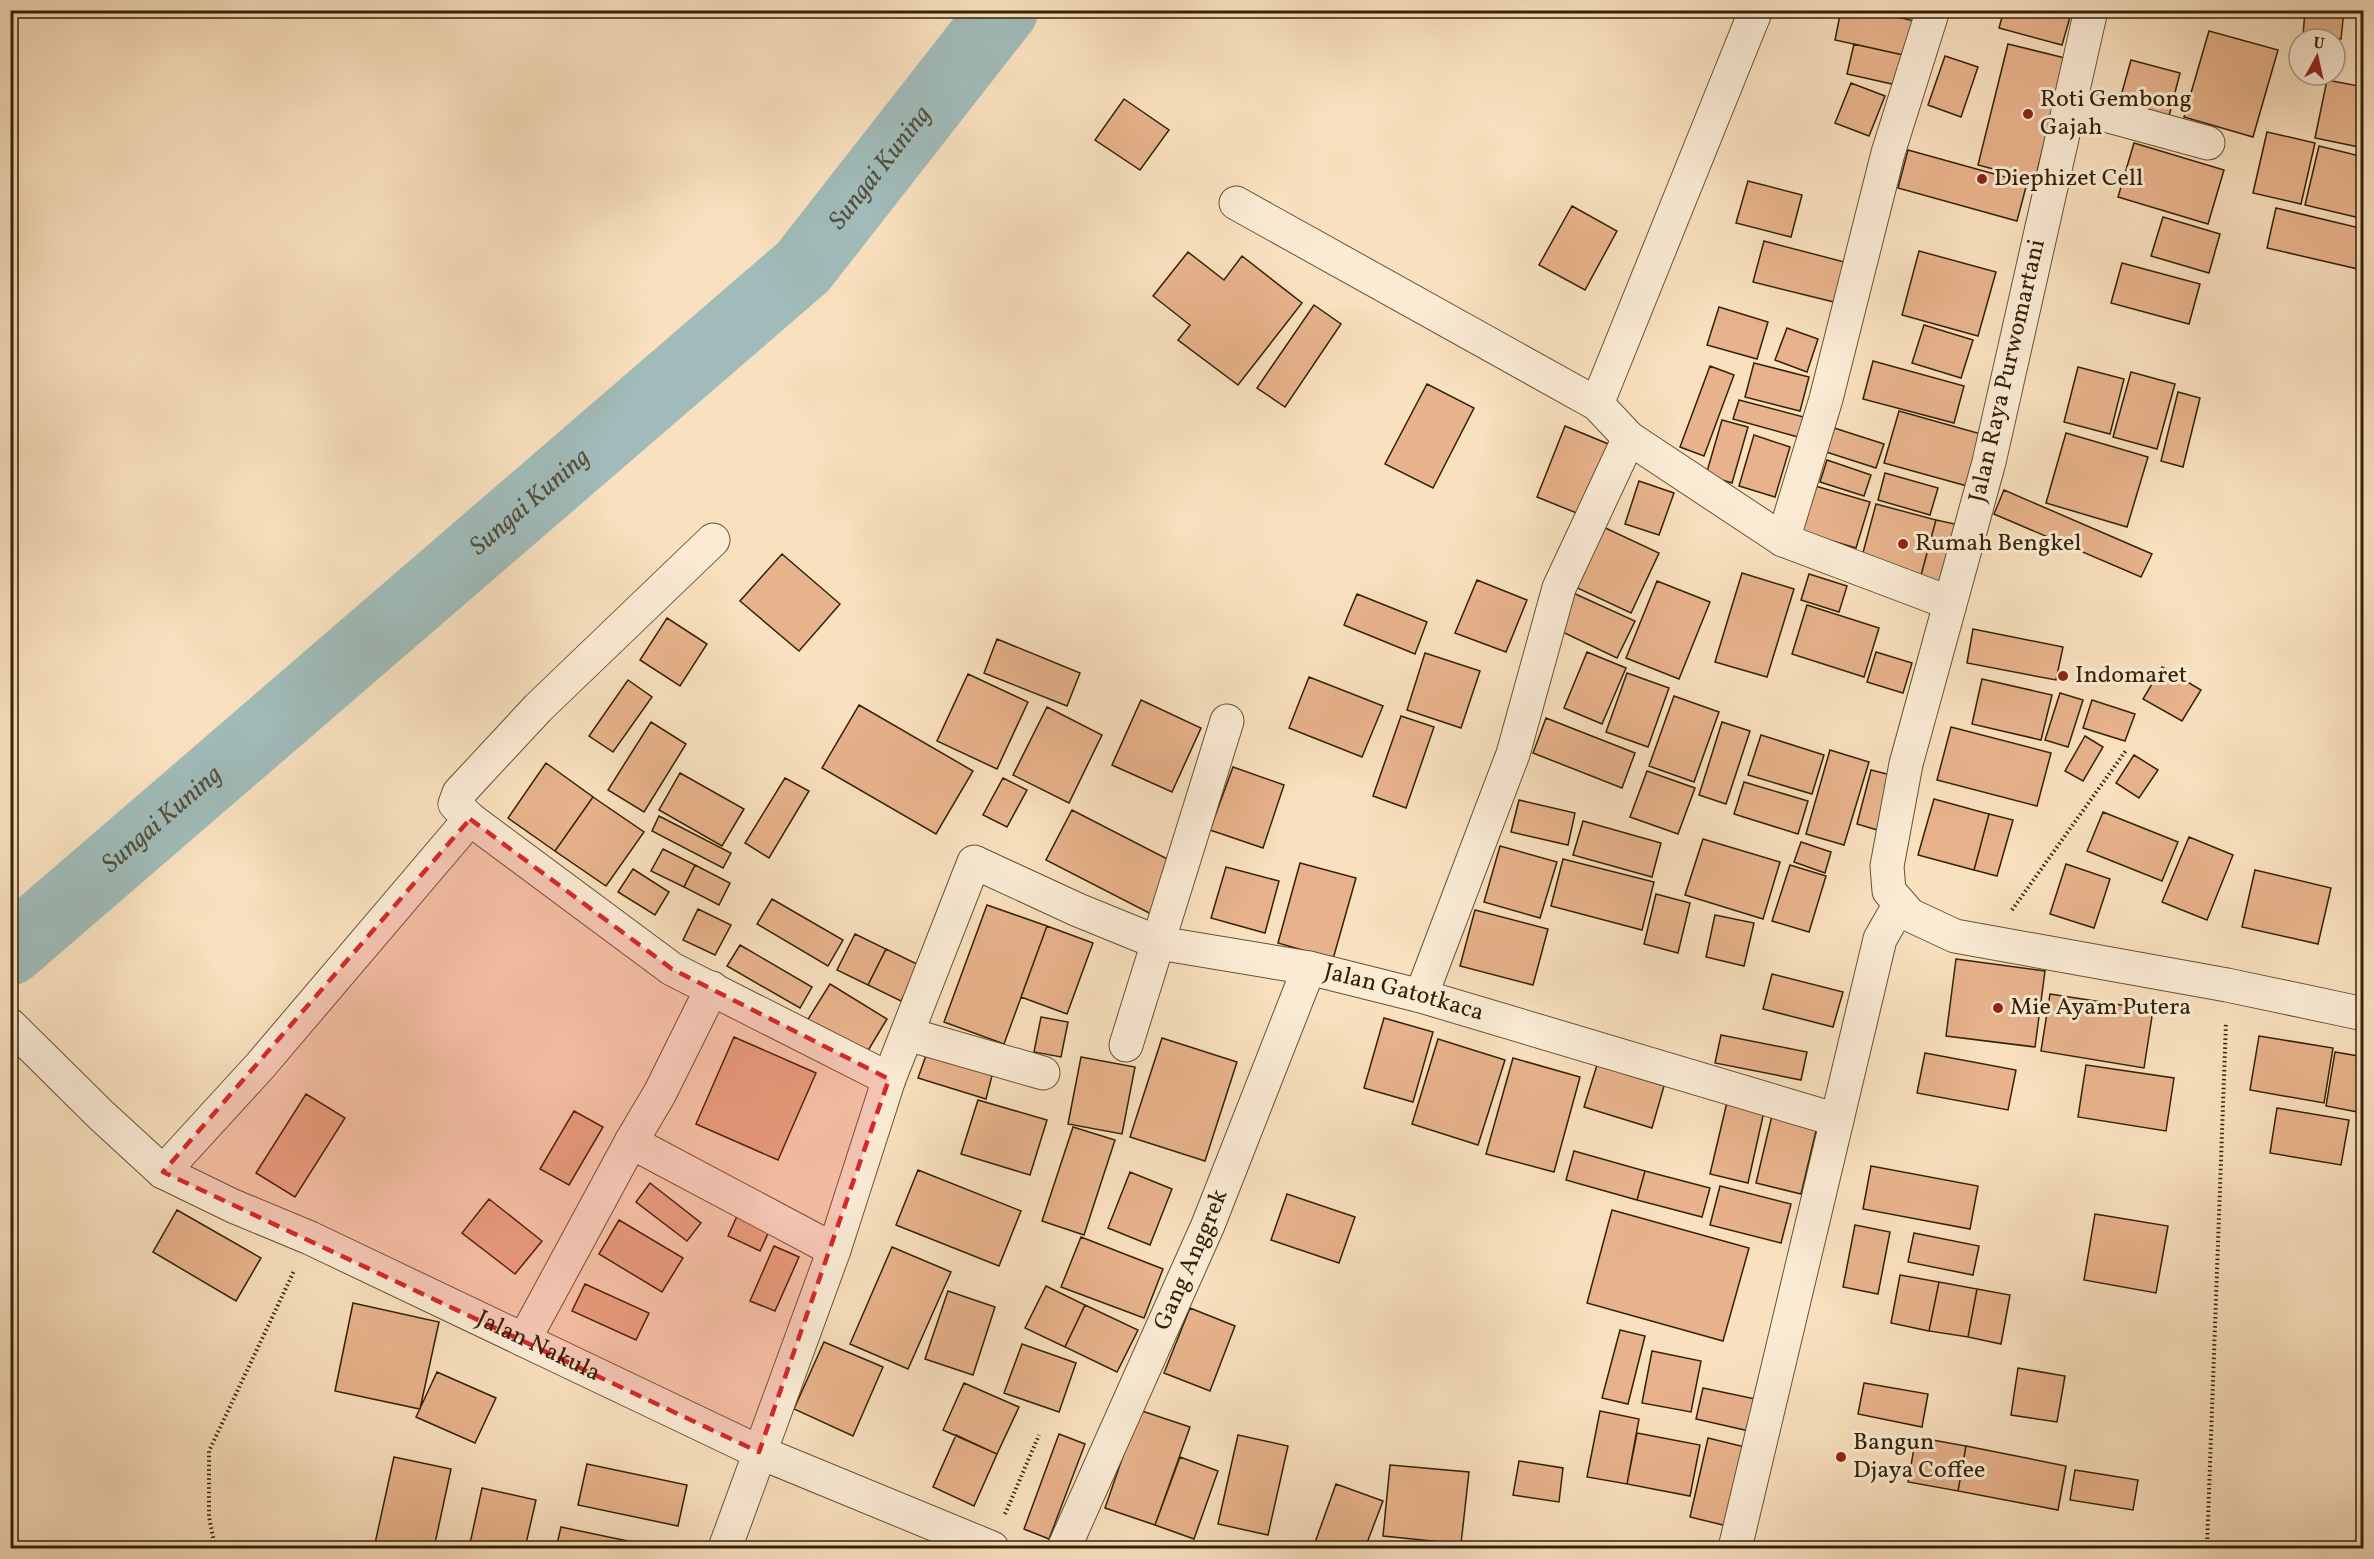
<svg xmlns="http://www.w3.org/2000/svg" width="2374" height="1559" viewBox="0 0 2374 1559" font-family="Vollkorn,serif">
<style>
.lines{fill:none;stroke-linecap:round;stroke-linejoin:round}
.river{stroke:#a0bbb9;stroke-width:69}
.building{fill:#e8b38c;stroke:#342206;stroke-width:1.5}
.minor-casing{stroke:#655234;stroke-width:35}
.tertiary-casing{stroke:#655234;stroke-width:35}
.path{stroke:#342206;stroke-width:4;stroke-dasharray:1.5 3;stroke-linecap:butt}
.minor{stroke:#fbebd5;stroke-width:33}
.tertiary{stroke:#fbebd5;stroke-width:33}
.marked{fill:#d62828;fill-opacity:0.2;stroke:#d62828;stroke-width:4.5;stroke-dasharray:12 8;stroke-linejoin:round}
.poi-dot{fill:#8f2418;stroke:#fbebd5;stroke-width:2}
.labels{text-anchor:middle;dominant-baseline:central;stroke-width:6;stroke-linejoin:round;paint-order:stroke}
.poi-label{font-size:24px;fill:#342206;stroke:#fbebd5;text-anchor:start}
.street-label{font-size:24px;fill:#342206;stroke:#fbebd5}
.water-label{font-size:26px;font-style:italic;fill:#54503c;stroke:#fbebd5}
</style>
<rect width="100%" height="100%" fill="#f9e0be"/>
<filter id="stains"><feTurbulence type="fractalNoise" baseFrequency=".00333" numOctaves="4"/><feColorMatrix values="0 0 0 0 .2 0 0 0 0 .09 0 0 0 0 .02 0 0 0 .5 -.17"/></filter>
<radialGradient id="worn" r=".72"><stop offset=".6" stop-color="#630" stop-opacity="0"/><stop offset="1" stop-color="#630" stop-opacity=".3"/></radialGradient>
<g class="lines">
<!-- river -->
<path class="river" id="s1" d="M10,951l793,-684 201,-257"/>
</g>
<!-- building -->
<path class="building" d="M1841,10h24l50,11 -7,35 -73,-16z
M2004,10h68l-10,35 -63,-17z
M2305,10h39l-3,29 -38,-3z
M2209,31l69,19 -25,87 -69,-20z
M1854,44l54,12 -7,30 -54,-12z
M2008,44l57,14 -30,122 -57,-15z
M1945,56l33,11 -17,50 -33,-12z
M2131,60l49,13 -11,43 -50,-13z
M2327,80l37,7v61l-49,-10z
M1851,83l34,13 -16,40 -34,-13z
M1124,99l45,31 -29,40 -45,-30z
M2267,132l48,11 -14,61 -48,-11z
M2134,143l90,27 -16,54 -90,-27z
M2319,146l45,11v62l-59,-14z
M1908,150l119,33 -10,38 -119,-33z
M1748,181l54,14 -11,42 -55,-14z
M1572,206l45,25 -32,59 -46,-25z
M2276,208l88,21v18l-6,22 -91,-21z
M2163,217l57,17 -11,39 -58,-17z
M1764,241l84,22 -10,40 -85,-21z
M1919,251l77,21 -18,64 -76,-21z
M1188,252l36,28 18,-24 60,47 -64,82 -60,-45 12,-15 -37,-29z
M2122,263l78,21 -11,40 -78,-21z
M1314,305l27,19 -56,83 -28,-19z
M1719,307l49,15 -11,37 -50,-14z
M1924,325l49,15 -12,38 -49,-15z
M1787,328l31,11 -11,33 -32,-12z
M1873,361l91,25 -10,37 -91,-24z
M1754,363l55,14 -9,34 -55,-14z
M1710,366l24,9 -30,81 -24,-9z
M2078,367l46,12 -14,55 -46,-12z
M2131,372l44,12 -18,65 -44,-12z
M1427,384l47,24 -41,80 -48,-24z
M2178,392l22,6 -17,69 -22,-6z
M1739,400l76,20 -6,20 -76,-21z
M1899,411l82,23 -14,52 -83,-23z
M1722,420l26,7 -16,56 -26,-8z
M1565,426l53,22 -29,70 -52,-21z
M1828,426l56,18 -8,24 -56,-18z
M2066,433l82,24 -21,70 -81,-24z
M1754,435l36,12 -15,50 -36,-11z
M1827,460l44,15 -7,21 -44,-14z
M1885,473l53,15 -8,27 -52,-15z
M1639,481l35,12 -15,42 -34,-11z
M1805,483l65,19 -14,46 -64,-19z
M2004,490l148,64 -11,23 -147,-63z
M1876,504l60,16 -16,59 -60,-15z
M1936,520l19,4 -15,60 -20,-5z
M1599,525l60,28 -28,60 -60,-28z
M782,554l58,50 -41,47 -59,-50z
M1742,573l52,16 -27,88 -52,-15z
M1809,574l38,12 -8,26 -38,-12z
M1477,580l50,20 -21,52 -51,-19z
M1657,581l53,21 -31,77 -53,-21z
M1571,592l64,29 -18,37 -63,-30z
M1357,594l70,28 -12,32 -71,-29z
M1807,605l72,23 -15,49 -72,-23z
M667,618l40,26 -27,42 -40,-26z
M1973,629l90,18 -7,33 -89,-17z
M997,639l83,34 -13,33 -83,-33z
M1587,652l39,16 -24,56 -38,-16z
M1876,652l36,11 -9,30 -36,-11z
M1425,653l55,18 -19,57 -54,-18z
M2162,667l39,23 -19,31 -39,-22z
M1627,673l42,15 -21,59 -42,-15z
M968,674l60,28 -31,67 -60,-28z
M1309,677l74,29 -21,51 -73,-29z
M1982,679l70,16 -11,45 -69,-16z
M628,680l24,17 -39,55 -24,-16z
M2060,693l23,7 -15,47 -23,-7z
M1674,696l45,16 -25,70 -45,-16z
M1141,700l60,28 -29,64 -60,-27z
M2092,700l43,14 -10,27 -42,-13z
M859,705l114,66 -37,63 -114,-66z
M1047,707l55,28 -33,68 -56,-28z
M1401,716l33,11 -28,81 -33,-12z
M1546,718l89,35 -13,35 -89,-35z
M651,722l35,22 -42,68 -36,-22z
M1722,722l28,9 -24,73 -27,-9z
M1951,727l100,26 -14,53 -100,-26z
M1761,735l63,20 -12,39 -64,-19z
M2085,736l18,11 -20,34 -18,-10z
M1830,750l39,12 -25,83 -38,-11z
M2134,755l24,15 -19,28 -23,-15z
M546,763l47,34 -38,54 -47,-33z
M1233,767l51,18 -21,63 -53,-18z
M1871,770l28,7 -15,55 -27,-8z
M1647,771l48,17 -17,46 -48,-17z
M680,773l64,36 -22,37 -63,-36z
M785,778l24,13 -40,67 -24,-15z
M1003,778l24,12 -20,37 -24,-12z
M1744,782l64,19 -10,33 -64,-20z
M593,797l51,35 -38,54 -51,-35z
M1934,799l55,15 -15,56 -56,-15z
M1519,800l56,13 -7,32 -57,-13z
M1072,810l109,56 -26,50 -109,-56z
M2103,812l75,30 -16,39 -75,-30z
M1989,814l24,6 -16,56 -23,-6z
M659,816l72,37 -8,15 -71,-37z
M1583,821l78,22 -9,34 -79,-22z
M2189,837l44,18 -26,65 -45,-18z
M1703,839l77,23 -17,57 -78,-24z
M1801,842l30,10 -6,21 -31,-11z
M1500,846l57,16 -17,56 -56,-16z
M663,849l32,16 -11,22 -33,-16z
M1563,859l91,23 -12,48 -91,-24z
M1300,863l56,15 -23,81 -55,-16z
M2066,864l44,15 -16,49 -44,-14z
M695,865l35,18 -11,22 -35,-18z
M1790,865l36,11 -17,56 -37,-11z
M1226,867l53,14 -14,52 -54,-15z
M633,869l36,23 -14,23 -37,-23z
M2255,870l76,18 -13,56 -76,-17z
M1656,894l34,9 -12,50 -34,-9z
M772,899l71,41 -15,26 -71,-42z
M987,905l60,21 -43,118 -60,-22z
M698,909l33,16 -16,30 -32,-15z
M1475,910l73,19 -15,56 -73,-19z
M1715,915l39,8 -10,43 -38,-9z
M1047,926l46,17 -26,71 -46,-17z
M855,934l31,15 -18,36 -31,-15z
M740,945l72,42 -12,21 -73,-42z
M886,949l33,16 -18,36 -33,-16z
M1956,959l89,12 -10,76 -89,-11z
M1772,974l71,18 -10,35 -70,-18z
M830,984l57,35 -24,40 -58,-35z
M2050,994l103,16 -9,58 -103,-17z
M1041,1017l27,5 -7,35 -27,-5z
M1384,1018l49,14 -20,70 -49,-14z
M1721,1035l86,17 -6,28 -86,-17z
M2259,1036l74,12 -9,55 -74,-13z
M734,1037l82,36 -38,87 -82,-36z
M1162,1038l75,24 -32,99 -75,-24z
M1438,1039l67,21 -27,85 -66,-21z
M929,1047l65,21 -8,31 -68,-21z
M2335,1052l29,5 -1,56 -37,-7z
M1925,1053l91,17 -8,40 -91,-17z
M1081,1057l54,10 -13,67 -54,-10z
M1513,1058l67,19 -26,95 -68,-18z
M1597,1065l67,21 -12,42 -68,-21z
M2086,1065l88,13 -8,53 -88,-14z
M306,1094l39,24 -50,79 -39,-24z
M1728,1098l37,9 -17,76 -38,-9z
M978,1100l69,20 -17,55 -69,-21z
M1774,1107l45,11 -18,76 -45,-11z
M2277,1108l72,12 -8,45 -71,-12z
M574,1111l29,16 -34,58 -29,-16z
M1073,1127l42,13 -31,95 -42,-14z
M1574,1151l71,20 -8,29 -71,-20z
M1871,1166l107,20 -8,43 -107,-20z
M918,1170l103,41 -22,55 -103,-41z
M1645,1171l65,17 -8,29 -65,-17z
M1130,1172l42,17 -22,56 -42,-17z
M650,1183l51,40 -14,18 -51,-39z
M1720,1186l71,18 -10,39 -71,-18z
M1287,1194l68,23 -16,46 -68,-23z
M489,1199l53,42 -27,33 -53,-41z
M177,1210l84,48 -25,43 -83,-49z
M1612,1210l137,38 -26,93 -136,-38z
M739,1212l32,15 -11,24 -32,-15z
M2095,1214l73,12 -12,67 -72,-13z
M619,1220l64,38 -21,34 -63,-38z
M1855,1225l35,7 -12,62 -35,-7z
M1914,1233l65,13 -6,29 -65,-13z
M1081,1237l82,32 -19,49 -83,-31z
M774,1246l25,11 -24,54 -25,-10z
M892,1247l59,25 -43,97 -58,-25z
M1900,1275l39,7 -10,49 -38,-8z
M1939,1282l38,7 -9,48 -39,-6z
M585,1284l64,29 -13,27 -64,-29z
M1046,1286l39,19 -20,42 -40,-19z
M1977,1289l33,6 -9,49 -33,-7z
M948,1291l47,16 -22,68 -48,-16z
M353,1303l86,19 -19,87 -85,-18z
M1085,1305l53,25 -21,42 -52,-25z
M1190,1308l45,18 -25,65 -46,-18z
M1620,1330l25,6 -17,68 -26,-6z
M824,1342l59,25 -30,69 -59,-27z
M1022,1344l54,19 -17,49 -55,-19z
M1652,1351l49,10 -10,51 -49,-9z
M2018,1368l47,8 -8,46 -46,-7z
M437,1372l59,26 -21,45 -59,-26z
M964,1383l55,24 -22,47 -54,-24z
M1864,1383l64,11 -6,33 -64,-13z
M1703,1388l62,13 -7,32 -62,-14z
M1139,1410l51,17 -35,98 -50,-17z
M1600,1411l39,8 -12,65 -40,-7z
M1637,1433l63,12 -10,51 -63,-12z
M1059,1434l26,10 -36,95 -25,-10z
M956,1435l41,19 -23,52 -41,-19z
M1238,1435l50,11 -20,89 -50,-11z
M1916,1437l50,9 -8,45 -50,-9z
M1708,1438l37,9 -18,79 -37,-9z
M1966,1446l100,20 -8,44 -100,-19z
M394,1457l57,12 -17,79h-60z
M1180,1457l38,14 -24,68 -39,-14z
M1519,1461l44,7 -4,34 -46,-7z
M587,1464l100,21 -9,41 -100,-21z
M1390,1465l79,7 -8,72 -78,-8z
M2075,1470l63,10 -5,30 -63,-10z
M1336,1484l47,17 -18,47h-52z
M482,1488l54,12 -11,48h-56z
M561,1527l100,21h-105z"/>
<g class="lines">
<defs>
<g id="minor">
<path d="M1933,10l-45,143 -62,246 -43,141 167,63"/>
<path d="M2069,105l139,38"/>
<path d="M1236,203l361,201 32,34 154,102"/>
<path d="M1597,404l159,-394"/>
<path d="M713,540l-175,168 -79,85 -4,11 15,15 202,150 217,110"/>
<path d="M1421,996l92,-242 46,-166 70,-150"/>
<path id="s2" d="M10,1025l91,90 62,57 70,34 77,32 449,214 233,96"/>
<path d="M907,1034l136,39"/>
<path d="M1126,1045l101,-324"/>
<path d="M631,1142l29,-49 52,-105"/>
<path d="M163,1172l97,-106 210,-247"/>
<path d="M524,1340l107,-198 203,108"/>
<path id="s3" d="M725,1548l109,-298 55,-171 85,-217 104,48 81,33 150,25 112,28 416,124"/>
<path id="s4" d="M1064,1548l144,-323 101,-257"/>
<path d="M1735,1548l145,-609 20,-35"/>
</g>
<path id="tertiary" d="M2091,10l-102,452 -83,302 -19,102 2,25 21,24 45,21 272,49 137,29"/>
</defs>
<!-- minor casing -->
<use href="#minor" class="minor-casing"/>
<!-- tertiary casing -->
<use href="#tertiary" class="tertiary-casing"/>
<!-- path -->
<path class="path" d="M2012,910l115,-161
M1005,1514l34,-79
M219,1548l-4,-1 -6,-30v-66l85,-180
M2207,1548l19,-526"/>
<!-- minor -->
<use href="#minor" class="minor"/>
<!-- tertiary -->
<use href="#tertiary" class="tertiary"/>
</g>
<!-- marked area -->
<path class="marked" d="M470,819l202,150 217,110 -130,373 -596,-280z"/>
<!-- markers -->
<g class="poi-dot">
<circle cx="2028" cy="114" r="6"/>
<circle cx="1982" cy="179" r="6"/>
<circle cx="1903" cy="544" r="6"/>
<circle cx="2063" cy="676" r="6"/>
<circle cx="1998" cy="1008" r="6"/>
<circle cx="1841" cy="1457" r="6"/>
</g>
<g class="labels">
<!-- poi labels -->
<g class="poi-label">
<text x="2040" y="100">Roti Gembong<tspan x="2040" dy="28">Gajah</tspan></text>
<text x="1994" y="179">Diephizet Cell</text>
<text x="1915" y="544">Rumah Bengkel</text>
<text x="2075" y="676">Indomaret</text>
<text x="2010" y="1008">Mie Ayam Putera</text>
<text x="1853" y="1443">Bangun<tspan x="1853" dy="28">Djaya Coffee</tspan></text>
</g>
<!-- street labels -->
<g class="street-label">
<text transform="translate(2008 371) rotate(-77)">Jalan Raya Purwomartani</text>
<text stroke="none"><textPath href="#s3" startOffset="1182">Jalan Gatotkaca</textPath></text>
<text stroke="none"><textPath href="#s4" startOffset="315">Gang Anggrek</textPath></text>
<text stroke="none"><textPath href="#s2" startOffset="626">Jalan Nakula</textPath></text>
</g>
<!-- water labels -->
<g class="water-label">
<text stroke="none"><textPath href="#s1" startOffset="1173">Sungai Kuning</textPath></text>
<text stroke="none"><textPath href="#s1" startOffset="687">Sungai Kuning</textPath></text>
<text stroke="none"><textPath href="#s1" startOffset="201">Sungai Kuning</textPath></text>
</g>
</g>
<!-- margin -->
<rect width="2374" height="1559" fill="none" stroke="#f9e0be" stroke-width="36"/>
<rect x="12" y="12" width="2350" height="1535" fill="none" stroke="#342206" stroke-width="3"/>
<rect x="18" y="18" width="2338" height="1523" fill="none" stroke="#342206" stroke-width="1.5"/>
<!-- north arrow -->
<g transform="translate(2317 57) rotate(8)"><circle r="28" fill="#fbebd5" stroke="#ab9b82" stroke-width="1.5"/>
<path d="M0-4.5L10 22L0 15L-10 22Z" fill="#8f2418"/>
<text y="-9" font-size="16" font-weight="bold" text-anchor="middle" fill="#342206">U</text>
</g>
<rect width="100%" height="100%" filter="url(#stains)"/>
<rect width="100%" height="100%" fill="url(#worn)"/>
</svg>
